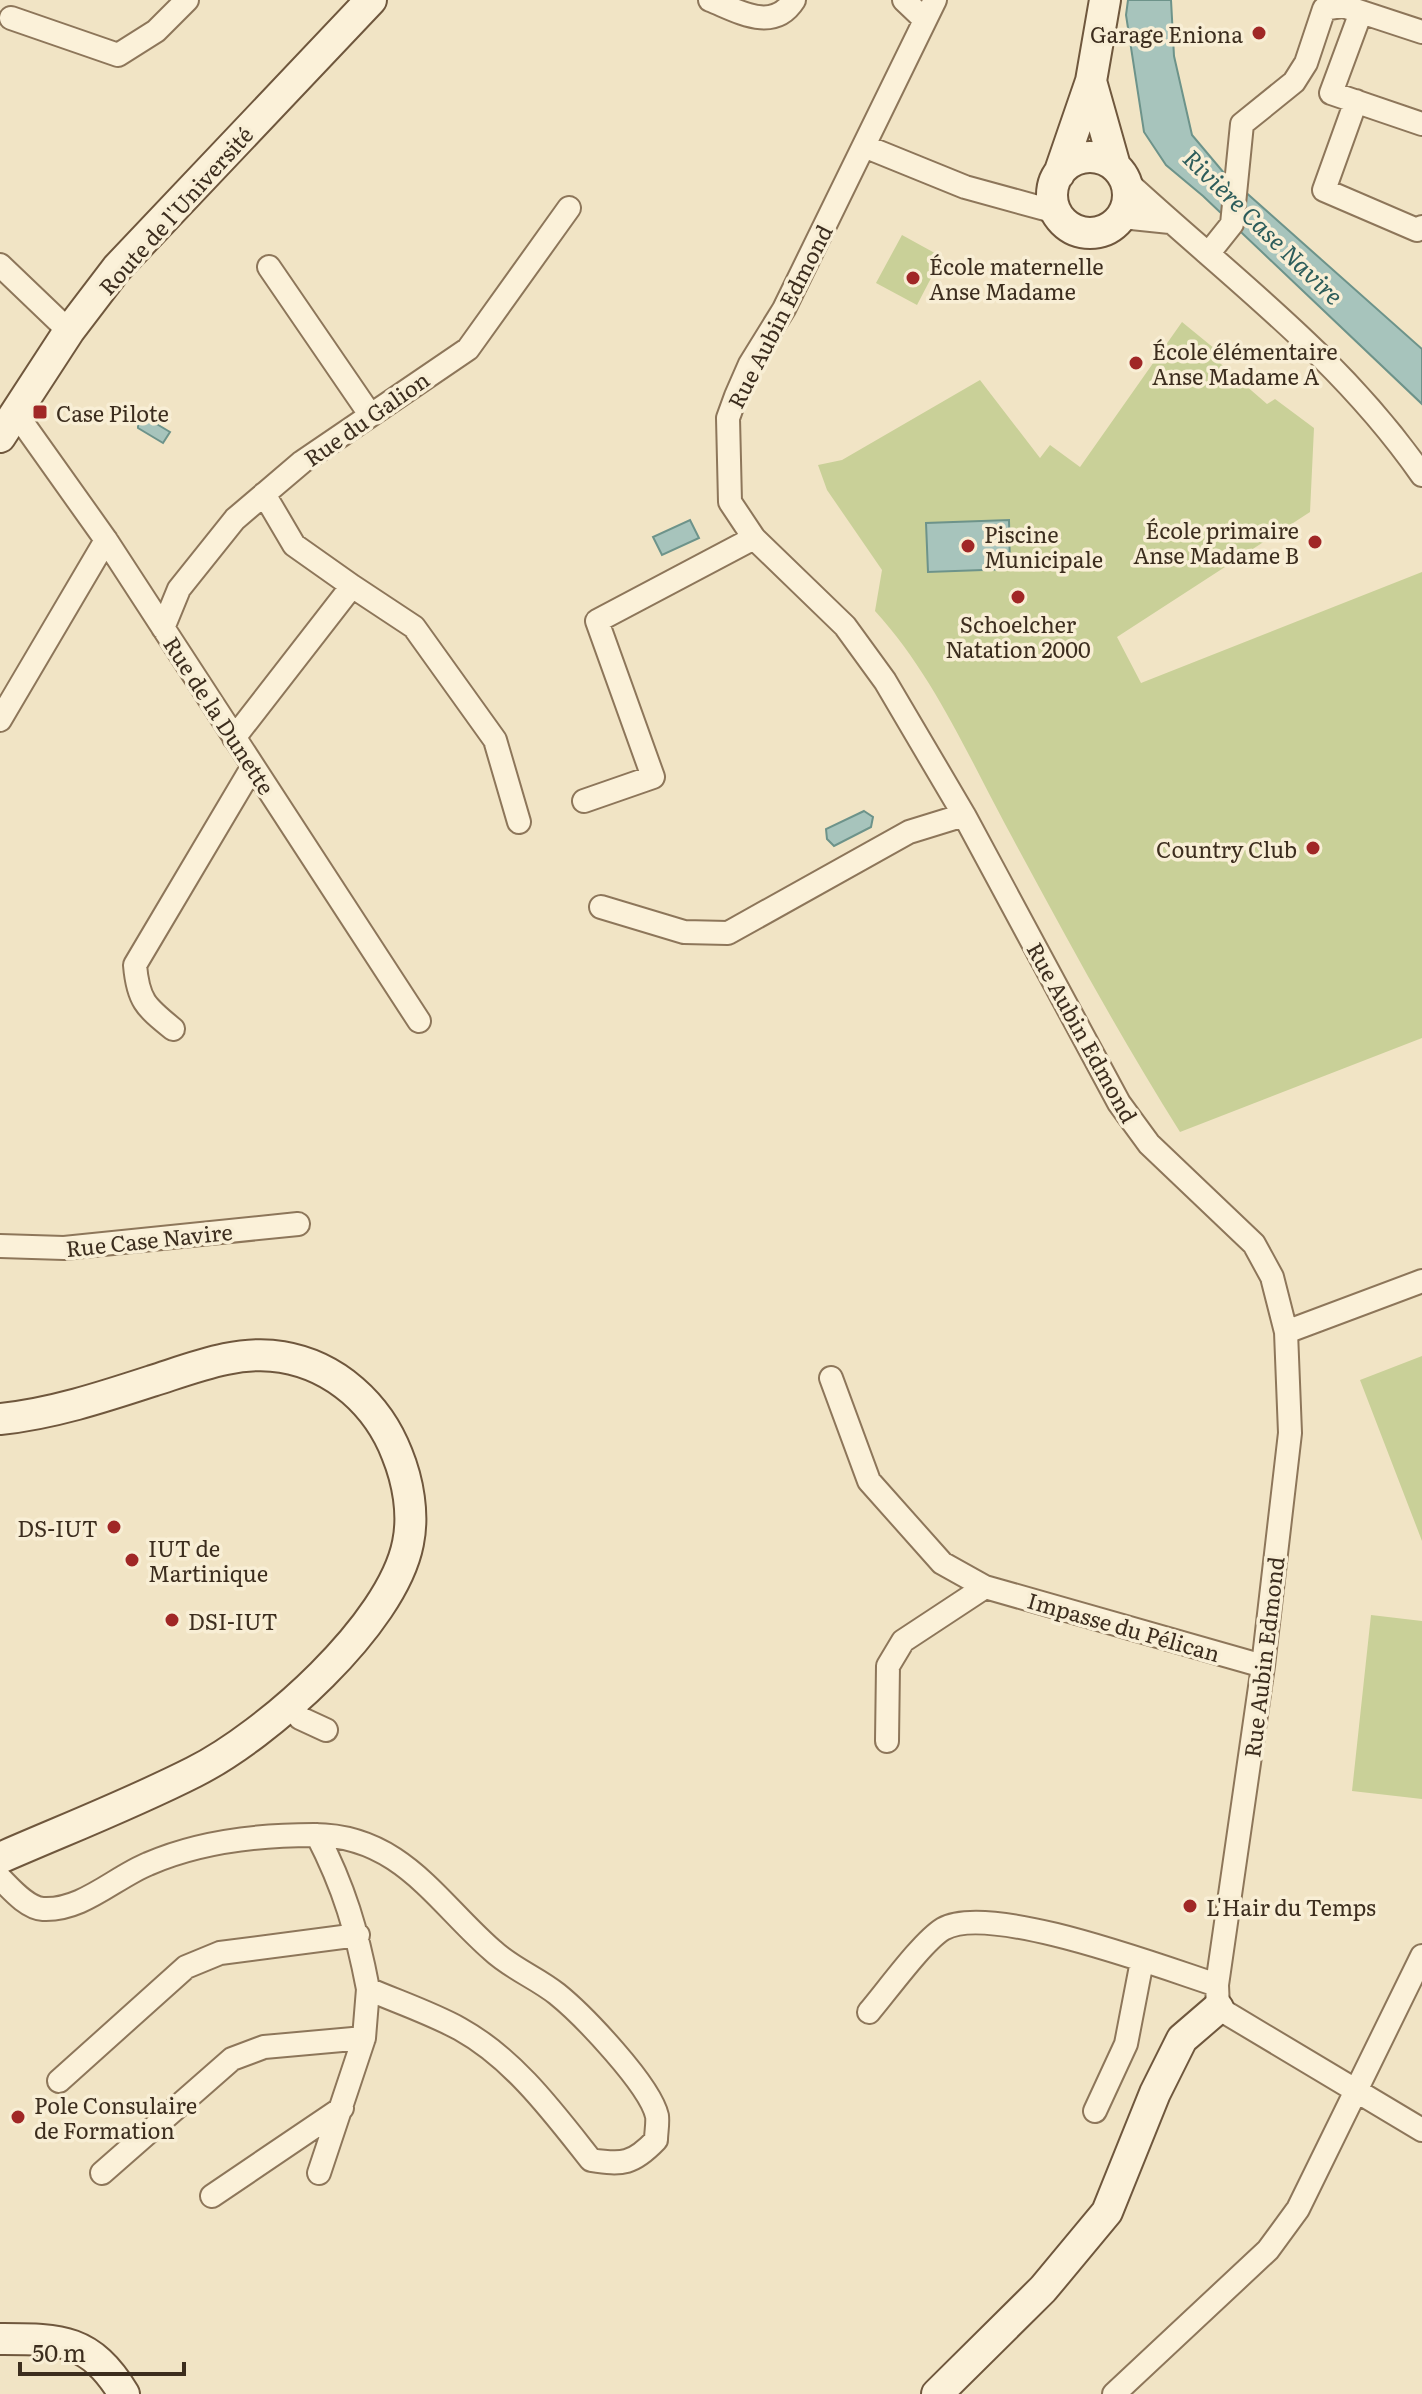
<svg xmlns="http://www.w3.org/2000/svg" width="1422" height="2394" viewBox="0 0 1422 2394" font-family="Literata,serif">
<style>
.green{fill:#c9d098}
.water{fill:#a7c4bc;stroke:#6d938a;stroke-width:2}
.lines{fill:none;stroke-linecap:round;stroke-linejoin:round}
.street-casing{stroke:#8d765a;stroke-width:26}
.secondary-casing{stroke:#6f573d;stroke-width:34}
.street{stroke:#fbf1d9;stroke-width:22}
.secondary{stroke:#fbf1d9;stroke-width:30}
.poi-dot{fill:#a02726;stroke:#f8eed5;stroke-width:3}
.labels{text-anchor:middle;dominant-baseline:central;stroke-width:7;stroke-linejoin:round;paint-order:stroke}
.poi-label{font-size:22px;fill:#3c2d1e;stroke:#f8eed5;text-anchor:start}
.street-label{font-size:22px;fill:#3c2d1e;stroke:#f8eed5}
.water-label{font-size:24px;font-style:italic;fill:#2d5d5b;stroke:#f8eed5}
</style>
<rect width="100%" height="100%" fill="#f1e4c5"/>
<!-- green -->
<path class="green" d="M902,235l40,22 -25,48 -41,-22z
M1182,322l33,27 -1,9 53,46 8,-5 39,29 -4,84 -193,125 24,46 281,-111v466l-242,94c-63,-100 -119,-204 -175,-308 -39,-73 -74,-152 -130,-213l7,-41 -55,-80 -9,-25 24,-5 138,-80 60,78 10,-13 30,22z
M1422,1356v185l-62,-161z
M1371,1615l51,6v178l-70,-8z"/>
<!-- water -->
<path class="water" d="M1128,0h43l3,56 18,79 32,38 198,176v55l-219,-208 -37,-31 -22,-33 -18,-117z
M145,417l25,15 -7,11 -25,-15v-8z
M690,520l9,18 -37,17 -9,-18z
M1009,520l1,49 -82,3 -2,-49z
M864,811l9,6 -2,10 -37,19 -7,-7 -1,-10z"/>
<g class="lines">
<defs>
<path id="street" d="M710,0c28,11 63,33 84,0
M904,0l21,20
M935,0l-151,309 -34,55 -14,32 -8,22 2,84 24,36 91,88 40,55 79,134 155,288 30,41 105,100 18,33 14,55 4,101 -27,233 -46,319 1,23 204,122
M1361,12l-30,81 91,31
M11,18l107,37 38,-24 31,-31
M1356,101l-32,89 93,40 5,-3
M864,146l101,41 91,25
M1126,181c104,96 213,175 296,294
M1122,217l48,5
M1208,254l24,-30 10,-100 52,-42 12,-19 18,-54 19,-3 79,26
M0,265l69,66
M269,267l100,146
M15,412l91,128 313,481
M264,494l30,51 58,41
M163,628l16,-39 56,-70 67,-57 166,-113 101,-141
M0,720l106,-180
M234,738l118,-152 62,41 81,113 24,82
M584,801l69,-24 -56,-156 157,-83
M601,907l83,25 44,1 181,-101 55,-17
M173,1029c-27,-22 -35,-28 -38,-64l118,-199
M0,1246l64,2 234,-24
M1286,1332l136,-51
M831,1378l38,103 73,82 43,24 278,79
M290,1703l10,15 26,12
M887,1741l1,-75 15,-25 82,-54
M0,1878c11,11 27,30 43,31 39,2 71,-31 105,-45 50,-22 112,-29 166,-29 86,0 122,66 178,115 19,18 45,28 65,44 26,21 93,91 100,122 1,7 -1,17 -1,24 -23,24 -33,25 -65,20 -38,-48 -77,-101 -131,-131 -29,-16 -62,-27 -92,-40 -11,-58 -24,-102 -51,-154
M869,2012c18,-21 53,-70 74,-83 47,-27 221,39 274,56
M59,2081l127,-114 34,-14 138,-18
M1095,2111l31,-67 16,-83
M102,2173l130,-114 32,-12 100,-9
M319,2173l45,-135 4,-49
M212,2196l130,-88
M1114,2394l154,-144 30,-41 124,-253"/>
<path id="secondary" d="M1091,81l24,85
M1052 195a38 38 0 1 1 76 0a38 38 0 1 1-76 0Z
M1059,174l32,-93 14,-81
M0,437l69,-106 48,-63 254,-268
M0,1419c51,-5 103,-22 152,-38 41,-13 87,-32 130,-24 54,9 96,48 115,97 11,27 17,60 11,89 -16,82 -142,193 -214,229 -63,32 -130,58 -194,86
M0,2339c60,0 90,-1 124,55
M937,2394l106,-105 64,-77 48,-119 27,-54 36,-31"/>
</defs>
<!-- street casing -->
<use href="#street" class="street-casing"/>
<!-- secondary casing -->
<use href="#secondary" class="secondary-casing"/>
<!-- street -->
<use href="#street" class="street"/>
<!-- secondary -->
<use href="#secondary" class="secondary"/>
</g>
<!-- markers -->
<g class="poi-dot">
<circle cx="1259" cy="33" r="8"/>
<circle cx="913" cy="278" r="8"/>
<circle cx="1136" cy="363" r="8"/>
<rect x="32" y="404" width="16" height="16" rx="4"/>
<circle cx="1315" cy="542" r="8"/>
<circle cx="968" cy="546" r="8"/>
<circle cx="1018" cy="597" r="8"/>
<circle cx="1313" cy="848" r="8"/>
<circle cx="114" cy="1527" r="8"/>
<circle cx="132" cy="1560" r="8"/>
<circle cx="172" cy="1620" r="8"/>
<circle cx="1190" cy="1906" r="8"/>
<circle cx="18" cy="2117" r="8"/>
</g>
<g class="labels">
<!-- poi labels -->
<g class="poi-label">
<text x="1243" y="33" text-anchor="end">Garage Eniona</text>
<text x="929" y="265">École maternelle<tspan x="929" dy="25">Anse Madame</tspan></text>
<text x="1152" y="350">École élémentaire<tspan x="1152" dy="25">Anse Madame A</tspan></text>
<text x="56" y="412">Case Pilote</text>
<text x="1299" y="529" text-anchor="end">École primaire<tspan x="1299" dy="25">Anse Madame B</tspan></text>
<text x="984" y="533">Piscine<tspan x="984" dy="25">Municipale</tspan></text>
<text x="1018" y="623" text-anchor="middle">Schoelcher<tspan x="1018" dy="25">Natation 2000</tspan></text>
<text x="1297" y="848" text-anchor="end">Country Club</text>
<text x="98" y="1527" text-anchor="end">DS-IUT</text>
<text x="148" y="1547">IUT de<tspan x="148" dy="25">Martinique</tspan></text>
<text x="188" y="1620">DSI-IUT</text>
<text x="1206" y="1906">L'Hair du Temps</text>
<text x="34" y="2104">Pole Consulaire<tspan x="34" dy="25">de Formation</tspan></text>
</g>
<!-- street labels -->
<g class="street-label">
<text transform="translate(175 210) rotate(-48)">Route de l'Université</text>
<text transform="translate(779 316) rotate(-63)">Rue Aubin Edmond</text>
<text transform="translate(366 418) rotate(-35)">Rue du Galion</text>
<text transform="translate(220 715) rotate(57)">Rue de la Dunette</text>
<text transform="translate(1083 1032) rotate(61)">Rue Aubin Edmond</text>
<text transform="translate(149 1239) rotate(-6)">Rue Case Navire</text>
<text transform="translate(1124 1626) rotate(16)">Impasse du Pélican</text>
<text transform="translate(1263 1657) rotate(-83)">Rue Aubin Edmond</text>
</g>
<!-- water labels -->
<g class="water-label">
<text transform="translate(1264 226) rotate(44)">Rivière Case Navire</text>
</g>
</g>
<!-- scale -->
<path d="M20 2362v12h164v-12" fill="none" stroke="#3c2d1e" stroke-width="4"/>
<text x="32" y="2362" font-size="24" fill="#3c2d1e" stroke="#f8eed5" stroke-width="6" paint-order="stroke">50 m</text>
</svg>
